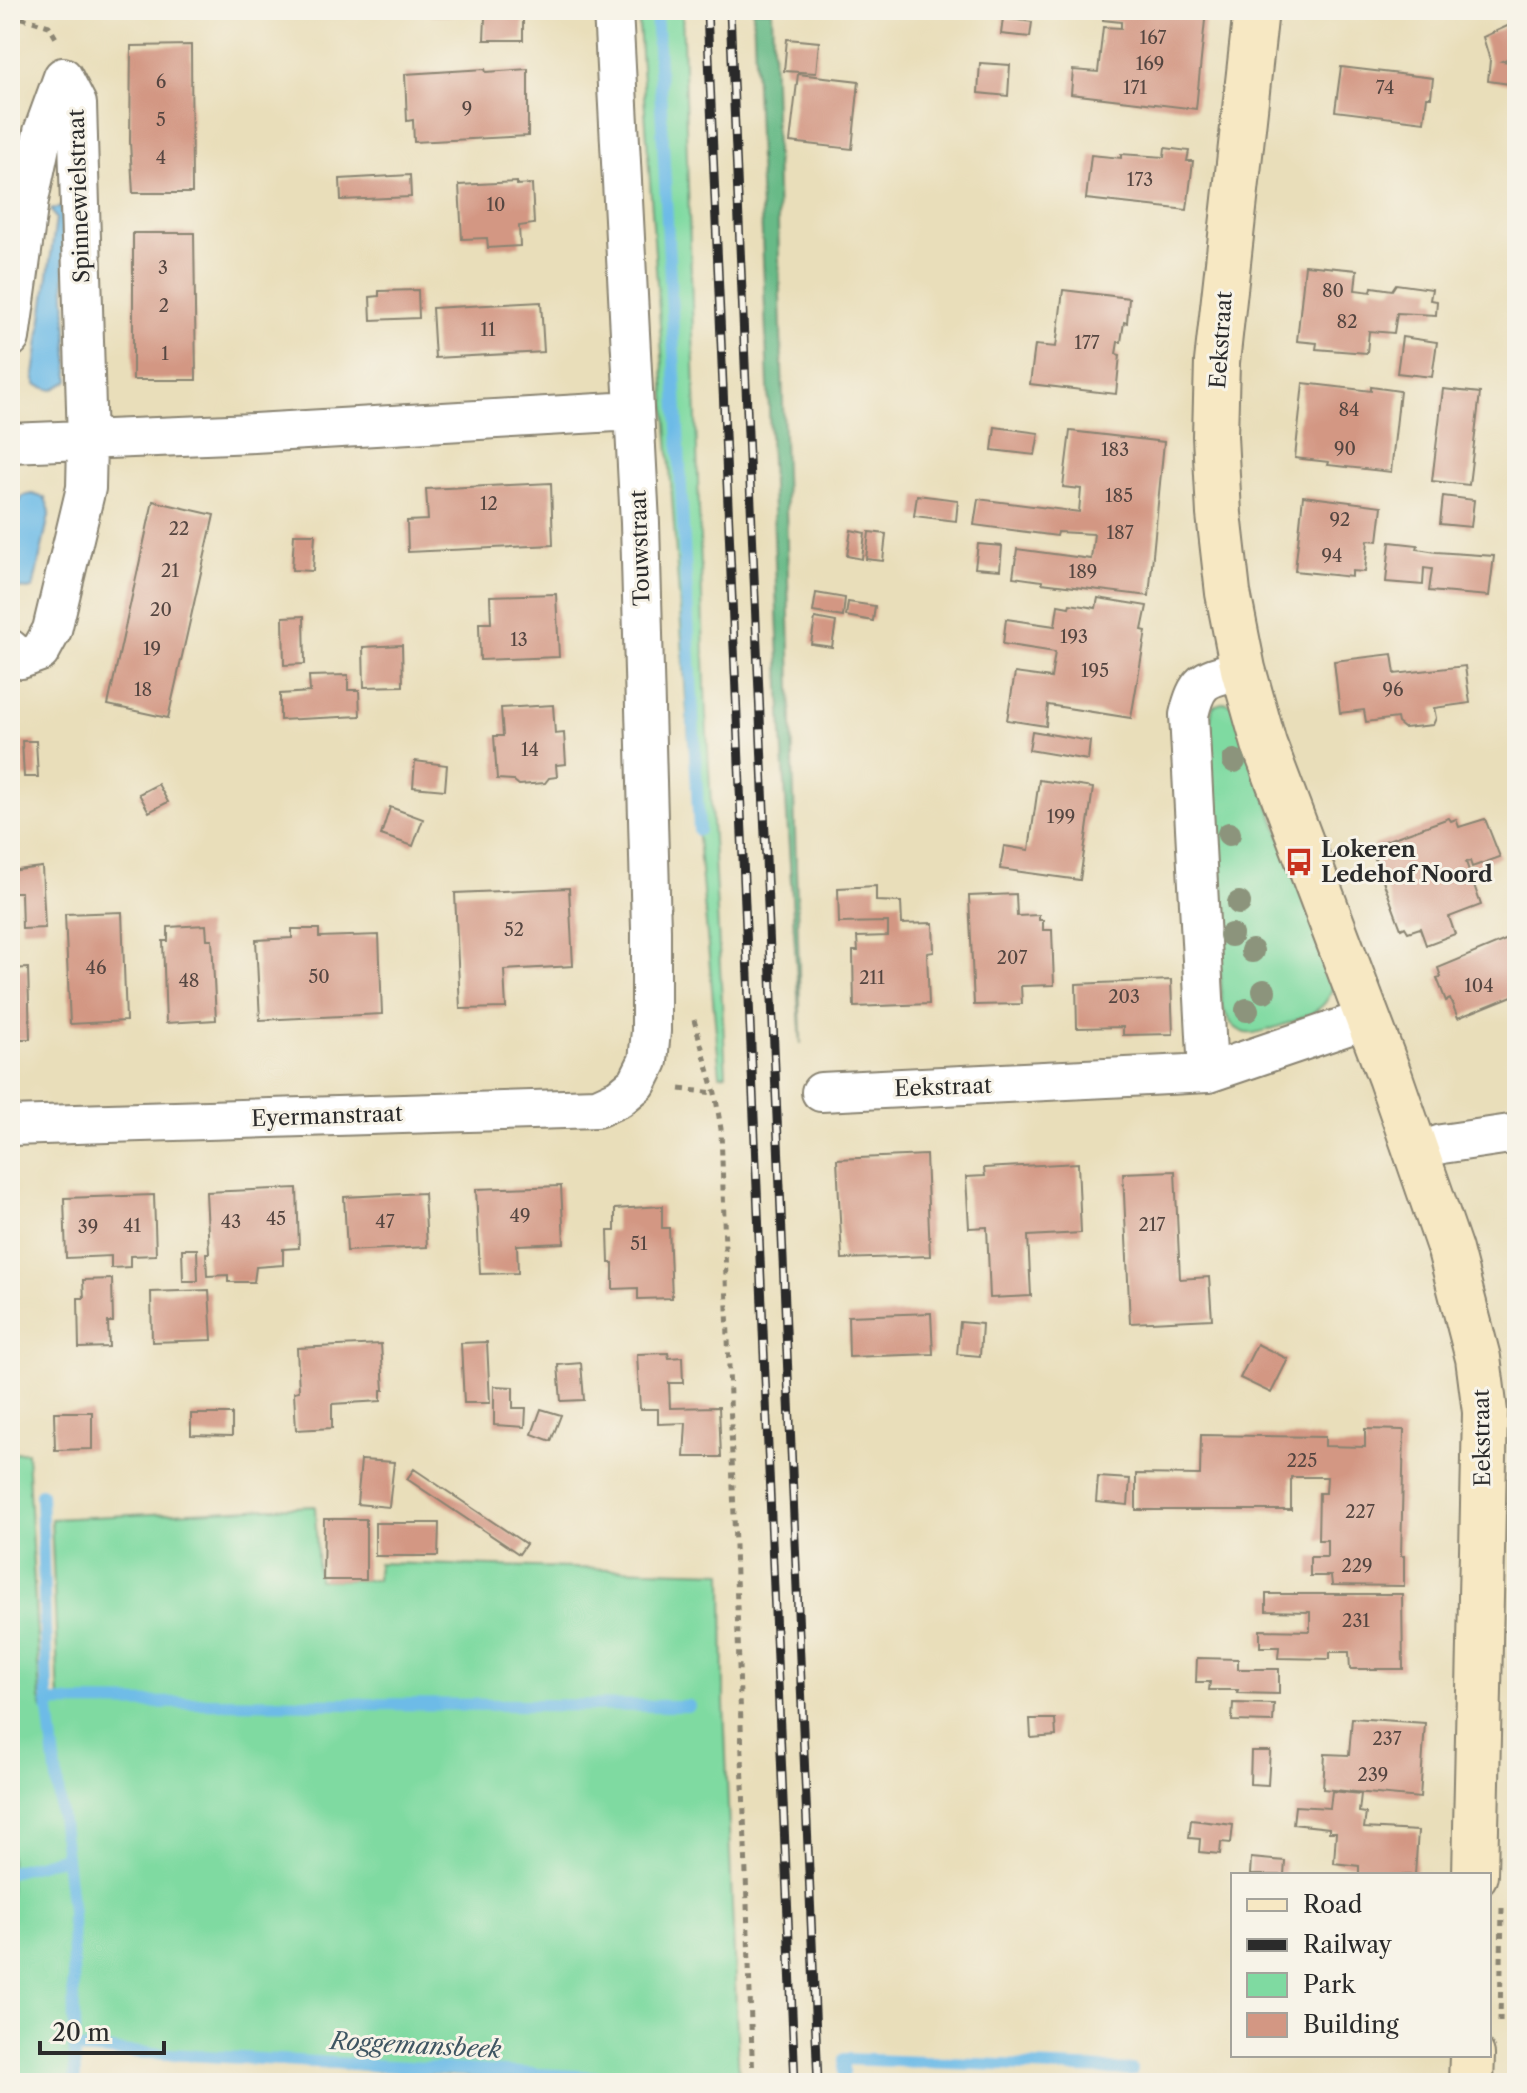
<svg xmlns="http://www.w3.org/2000/svg" width="1527" height="2093" viewBox="0 0 1527 2093" font-family="'Libre Caslon Text',serif">
<style>
.green{fill:#7fdaa1;stroke:#558266;stroke-width:2}
.forest{fill:#67ba87;stroke:#497259;stroke-width:2}
.water{fill:#6dbbe7;stroke:#4c7389;stroke-width:2}
.lines{fill:none;stroke-linecap:round;stroke-linejoin:round}
.stream{stroke:#6dbbe7;stroke-width:12}
.building{fill:#d39783}
.street-casing{stroke:#8a8472;stroke-width:42}
.secondary-casing{stroke:#8a8472;stroke-width:48}
.path{stroke:#8a8472;stroke-width:5;stroke-dasharray:6 6;stroke-linecap:butt}
.street{stroke:#fff;stroke-width:38}
.secondary{stroke:#f7e8c3;stroke-width:44}
.rail-casing{stroke:#2b2b2b;stroke-width:9}
.rail{stroke:#f7f3e8;stroke-width:6;stroke-dasharray:18;stroke-linecap:butt}
.tree{fill:#8c947b}
.labels{text-anchor:middle;dominant-baseline:central;stroke-width:6;stroke-linejoin:round;paint-order:stroke}
.number-label{font-size:18px;fill:#554641}
.street-label{font-size:22px;fill:#2b2b2b;stroke:#f7f3e8}
.poi-label{font-size:22px;font-weight:bold;fill:#2b2b2b;stroke:#f7f3e8;text-anchor:start}
.water-label{font-size:24px;font-style:italic;fill:#3f5663;stroke:#f7f3e8}
</style>
<rect width="100%" height="100%" fill="#f7f3e8"/>
<filter id="ink" filterUnits="userSpaceOnUse"><feTurbulence type="fractalNoise" baseFrequency=".0125" numOctaves="2"/><feDisplacementMap in="SourceGraphic" scale="16" xChannelSelector="R" yChannelSelector="G"/><feConvolveMatrix kernelMatrix="1 2 1 2 8 2 1 2 1" color-interpolation-filters="sRGB"/></filter>
<filter id="wash" filterUnits="userSpaceOnUse"><feTurbulence type="fractalNoise" baseFrequency=".006" numOctaves="4" result="noise"/><feDisplacementMap in="SourceGraphic" scale="32" xChannelSelector="R" yChannelSelector="G"/><feGaussianBlur stdDeviation="1.8" result="paint"/><feColorMatrix in="noise" values="0 0 0 0 0 0 0 0 0 0 0 0 0 0 0 0 0 1.4 0 .05"/><feComposite in="paint" operator="in"/></filter>
<g filter="url(#wash)">
<rect width="100%" height="100%" fill="#e9deba"/>
<!-- green -->
<path class="green" d="M638,10h44l24,704 20,360 -6,1 -31,-334z
M1225,702l7,3 102,277c-3,11 -6,20 -16,27 -9,8 -62,27 -72,24 -14,-4 -20,-16 -24,-28l-13,-280 4,-19z
M27,1452l13,246 3,11 16,-10 -8,-180 264,-13 3,74h59l1,-17 345,9 1,132 15,379h-160l-502,-31 -3,31h-64v-630z"/>
<!-- forest -->
<path class="forest" d="M753,10h19l29,1034 -19,-308z"/>
<!-- water -->
<path class="water" d="M61,206l8,175 -17,9 -16,-5 -2,-10 22,-156 -5,-9z
M32,494l13,4 5,13 -17,78 -22,-1c0,-31 -6,-65 12,-92z"/>
<g class="lines">
<!-- stream -->
<path class="stream" d="M656,10l43,820
M41,1494l6,199 25,217 3,173
M50,1702l639,4
M10,1872l56,-15
M75,2049l631,34
M844,2073v-14l288,11"/>
</g>
<g id="blocks">
<!-- building -->
<path class="building" d="M431,10h95v8h-3v22h-39l1,-22 -4,-3 -50,1z
M1104,10h102l-10,99 -125,-15 2,-24 25,2 5,-45 18,1v-6l-18,-2z
M1003,18l29,4 -2,15 -29,-3z
M1514,23l3,5v27l-15,6 15,2v22l-29,-4 2,-21 -7,-23z
M787,39l32,3 -3,31 -32,-2z
M191,45l1,148h-59l-3,-51 1,-96z
M980,63l30,2 -2,31 -30,-3z
M1341,67l92,11 -2,19h-4l-3,25 -89,-11z
M485,69l1,3 42,-3v67l-114,6 -1,-22 -6,1 -2,-47z
M798,74l61,7 -7,68 -62,-7z
M1165,148l24,3 -2,10h6l-6,49 -101,-11 5,-44 30,3v-4l43,3z
M410,175l1,22 -70,3 -1,-21z
M517,182v3l15,-1 2,40 -15,2 1,20 -32,2 -1,-10 -25,1 -3,-54z
M133,233h61l2,147h-63z
M1305,265l52,5 -2,20 16,2 1,-5 20,3 4,-6 36,5 -2,11 7,1 -1,14 -39,-2 -3,20 -25,-2 -2,22 -51,-4 1,-6 -20,-2z
M418,290l1,28 -48,2 -1,-23 9,-1v-5z
M1063,290l66,8 -2,25 -3,-1 -3,20h-3l-2,12 4,1 -4,39 -86,-10 5,-39 21,2z
M541,302l3,50 -109,6 -3,-50z
M1402,337l35,5 -5,35 -35,-4z
M1303,383l68,8v-4l29,4 -9,81 -63,-7 1,-3 -34,-4z
M1443,389l37,4 -11,92 -37,-4z
M995,427l44,6 -4,22 -43,-5z
M1070,431l94,11 -15,154 -107,-13v-2l-29,-4 4,-28 74,10 3,-25 -36,-2 -1,4 -83,-11 4,-26 101,13 2,-23 -18,-2z
M551,483l2,62 -145,7 -1,-31 21,-1 -2,-31z
M917,495l41,5 -2,21 -42,-5z
M1303,496l79,10 -4,35 -10,-1 -3,32 -13,-1v6l-57,-6z
M1443,496l31,4 -3,27 -31,-3z
M153,501l61,14 -46,203 -60,-13z
M851,530l14,3 -3,26 -15,-3z
M869,532l17,2 -3,27 -17,-2z
M294,534h21l-2,37 -21,-1z
M1390,542l28,3 -1,4 19,3 58,4 -5,40 -60,-5 3,-22 -8,-1 -1,17 -37,-3z
M978,544l24,2 -2,24 -25,-2z
M816,593l29,5 -2,19 -30,-5z
M556,594l3,63 -79,3 -1,-37h12l-1,-27z
M1098,598l49,8 -5,24 4,1 -15,87 -83,-13 -2,21 -39,-6 8,-47 36,5 4,-26 -52,-8 3,-25 49,7 3,-21 11,2 1,-3 26,4z
M848,602l27,4 -2,15 -27,-5z
M304,616l1,48 -21,1 -1,-48z
M815,618l21,4 -4,25 -21,-3z
M402,645l1,41 -39,1 -1,-40z
M1392,654l3,20 70,-8 5,37 -36,5 2,10 -3,7 -29,3 -6,-5 -1,-5 -31,4 -2,-12 -24,3 -6,-52z
M348,675v15h11l1,26 -80,4v-26l30,-2 -1,-16z
M553,705l2,29 9,-1 2,31 -10,1 1,12 -8,1 -4,5 -26,2 -6,-5 -16,-1 -3,-43h9l-2,-28z
M1032,731l58,10 -2,19 -59,-10z
M22,741h14l2,36h-14z
M415,761l32,4 -2,25 -32,-3z
M1039,780l54,8 -13,92 -80,-11 4,-23 25,4z
M158,784l10,18 -19,10 -10,-18z
M390,807l33,12 -10,27 -32,-11z
M1449,818l2,3 5,-2 3,8 26,-8 15,38 -28,10 -2,-6 -4,1 15,43 -32,12 6,17 -29,11 -6,-17 -12,4 -3,-5 -4,2 -29,-78 3,-1 -1,-5z
M42,867l3,61 -23,1 -1,-37h-11v-21z
M876,886v15l25,1 1,22 31,-1 1,29 -7,1 2,51 -75,3 -1,-56h5l-1,-14 31,-1v-14l-49,1 -1,-35z
M569,888l4,78 -69,4 2,38 -46,1 -5,-116z
M1016,894l1,22 22,-1v5h4v10h9l2,55 -33,1 1,18 -48,1 -5,-109z
M122,912l4,109 -56,3 -5,-110z
M206,925l1,14h5l4,81 -50,3 -3,-82h5v-14z
M292,929h27v8l60,-2 3,79 -122,6 -4,-80 36,-2z
M1510,938l7,18v38l-59,24 -8,-19 -4,2 -9,-23 4,-1 -3,-9z
M28,968l2,71h-20v-70z
M1171,980l2,54 -50,1v-8l-46,1 -1,-44z
M926,1155l4,101 -88,3 -5,-100z
M1078,1163l3,70 -53,3 3,60 -41,2 -3,-71 -18,1 -3,-51 19,-1 -1,-8z
M1175,1171l5,108 29,-2 3,42 -82,4 -7,-150z
M561,1186l3,57 -47,2 1,28 -38,1 -4,-85z
M297,1188l2,60 -16,1v16l-27,2 -2,15h-26v-7l-21,1 -1,-23h3l-3,-61z
M424,1193l3,54 -80,4 -3,-54z
M154,1195l2,60 -26,1v11l-19,1v-12l-45,2 -2,-60z
M662,1206v22h7l3,70 -34,1v-11l-25,1v-26h-4l-1,-32h7v-22z
M182,1249h15l1,32h-15z
M112,1279l1,43h-5l1,25 -30,1 -1,-50h6l-1,-18z
M209,1290l3,50 -60,2 -1,-50z
M931,1313l2,41 -84,3 -1,-41z
M960,1322l22,2 -2,32 -23,-2z
M10,1330h5l1,42h-6z
M487,1342l3,61h-26l-3,-60z
M381,1344l3,46h-3v11l-49,3v24l-36,2 -2,-38 5,-1 -2,-43z
M1257,1344l31,15 -17,34 -31,-15z
M668,1353l1,5 13,-1 1,26h-14l1,25 49,-1 2,50h-37l2,-34 -28,1v-15h-18l-3,-55z
M581,1363l3,37 -23,1 -3,-36z
M494,1386l19,1v21h13l-1,19 -31,-2z
M541,1409l20,6 -10,26 -19,-7z
M54,1412h38v37l-37,1z
M191,1414h41v22l-41,-1z
M1365,1429l39,1 -3,126h3v30l-72,-1 -1,-9h-21v-19h17v-17h-9l1,-47h7l1,-16h-36v33h-155v-36l64,1 1,-40 124,2v9l40,1z
M361,1460l33,2 -5,45 -32,-3z
M414,1469l112,75 -7,10 -112,-75z
M1098,1477l32,2 -2,26 -32,-3z
M324,1519h42v61h-43z
M375,1523h64l-1,33h-63z
M1266,1594h136l1,75h-53l-1,-17h-19v7l-52,-1 1,-11h-19v-17l50,1v-19l-44,-1z
M1197,1658l41,1v10h41v25l-42,-1 1,-3h-29l1,-8h-14z
M1233,1703l41,1 -1,18 -41,-1z
M1352,1718l73,5 -5,75 -97,-9 2,-35 24,1z
M1030,1719h25l1,17 -25,2z
M1251,1751h19l-2,34 -18,-1z
M1332,1791l29,3 -2,18 7,1 -2,15 54,3 -3,44h-56v-9l-25,-3 2,-31h-7v-4l-36,-4 2,-18 35,2z
M1191,1820l42,5 -2,18 -10,-1 -1,12 -21,-2 1,-13 -11,-1z
M1251,1858l34,3 -1,14h-34z
M1252,2077l37,3v3h-37z"/>
</g>
</g>
<g filter="url(#ink)">
<use href="#blocks" fill-opacity="0" stroke="#8a8472" stroke-width="2"/>
<g class="lines">
<defs>
<path id="street" d="M10,338l19,-138 14,-68 20,-55
M10,443l244,-10 379,-22
M10,649l11,10 19,-7 12,-22 34,-142 1,-46 -10,-338 -14,-27
M1208,1073l-19,-358c9,-39 18,-36 54,-46
M821,1092l387,-19 159,-54
M10,1126l587,-18 22,-10 18,-15 11,-22 3,-30v-101l-11,-407 -27,-513
M1415,1153l27,-9 75,-11"/>
<path id="secondary" d="M1256,10l-39,352 -2,74 4,78 9,79 15,76 21,75 126,333 60,173 28,108 7,54 -10,463
M1471,2083l1,-28"/>
</defs>
<!-- street casing -->
<use href="#street" class="street-casing"/>
<!-- secondary casing -->
<use href="#secondary" class="secondary-casing"/>
<!-- path -->
<path class="path" d="M10,14l39,12 7,12
M694,1020l21,73 6,36 32,954
M680,1089l35,4
M1500,2022l2,-114"/>
<!-- street -->
<use href="#street" class="street"/>
<!-- secondary -->
<use href="#secondary" class="secondary"/>
<defs>
<path id="rail" d="M707,10l88,2073
M730,10l88,2073"/>
</defs>
<!-- rail casing -->
<use href="#rail" class="rail-casing"/>
<!-- rail -->
<use href="#rail" class="rail"/>
</g>
<!-- trees -->
<g class="tree">
<circle cx="1234" cy="761" r="12"/>
<circle cx="1229" cy="834" r="12"/>
<circle cx="1239" cy="903" r="12"/>
<circle cx="1231" cy="935" r="12"/>
<circle cx="1252" cy="951" r="12"/>
<circle cx="1264" cy="991" r="12"/>
<circle cx="1247" cy="1010" r="12"/>
</g>
</g>
<!-- icons -->
<defs>
<symbol id="bus-bare" viewBox="-9 -9 18 18"><path d="M-5-6H5V4H4V6H2V4H-2V6H-4V4H-5ZM-3.5-4V0h7V-4ZM-3.5 1.2v1.5H-2V1.2ZM2 1.2v1.5H3.5V1.2Z" fill="#c8321e" stroke="#f7f3e8" stroke-width="2.5" paint-order="stroke"/></symbol>
</defs>
<g fill-rule="evenodd">
<use href="#bus-bare" x="1279" y="842" width="40" height="40"/>
</g>
<g class="labels">
<!-- number labels -->
<g class="number-label">
<text x="1153" y="38">167</text>
<text x="1150" y="64">169</text>
<text x="161" y="82">6</text>
<text x="1135" y="88">171</text>
<text x="1385" y="88">74</text>
<text x="467" y="109">9</text>
<text x="161" y="120">5</text>
<text x="161" y="158">4</text>
<text x="1140" y="180">173</text>
<text x="496" y="205">10</text>
<text x="163" y="268">3</text>
<text x="1333" y="291">80</text>
<text x="164" y="306">2</text>
<text x="1347" y="322">82</text>
<text x="488" y="330">11</text>
<text x="1087" y="343">177</text>
<text x="165" y="354">1</text>
<text x="1349" y="410">84</text>
<text x="1345" y="449">90</text>
<text x="1115" y="450">183</text>
<text x="1119" y="496">185</text>
<text x="489" y="504">12</text>
<text x="1340" y="520">92</text>
<text x="179" y="529">22</text>
<text x="1120" y="533">187</text>
<text x="1332" y="556">94</text>
<text x="170" y="571">21</text>
<text x="1083" y="572">189</text>
<text x="161" y="610">20</text>
<text x="1074" y="637">193</text>
<text x="519" y="640">13</text>
<text x="152" y="649">19</text>
<text x="1095" y="671">195</text>
<text x="143" y="690">18</text>
<text x="1393" y="690">96</text>
<text x="530" y="750">14</text>
<text x="1061" y="817">199</text>
<text x="514" y="930">52</text>
<text x="1012" y="958">207</text>
<text x="96" y="968">46</text>
<text x="319" y="977">50</text>
<text x="872" y="978">211</text>
<text x="189" y="981">48</text>
<text x="1479" y="986">104</text>
<text x="1124" y="997">203</text>
<text x="520" y="1216">49</text>
<text x="276" y="1219">45</text>
<text x="231" y="1222">43</text>
<text x="385" y="1222">47</text>
<text x="1152" y="1225">217</text>
<text x="132" y="1226">41</text>
<text x="88" y="1227">39</text>
<text x="639" y="1244">51</text>
<text x="1302" y="1461">225</text>
<text x="1360" y="1512">227</text>
<text x="1357" y="1566">229</text>
<text x="1356" y="1621">231</text>
<text x="1387" y="1739">237</text>
<text x="1373" y="1775">239</text>
</g>
<!-- street labels -->
<g class="street-label">
<text transform="translate(79 196) rotate(-92)">Spinnewielstraat</text>
<text transform="translate(1221 340) rotate(-86)">Eekstraat</text>
<text transform="translate(640 548) rotate(-92)">Touwstraat</text>
<text transform="translate(943 1087) rotate(-2)">Eekstraat</text>
<text transform="translate(327 1116) rotate(-2)">Eyermanstraat</text>
<text transform="translate(1482 1438) rotate(-91)">Eekstraat</text>
</g>
<!-- poi labels -->
<g class="poi-label">
<text x="1321" y="849">Lokeren<tspan x="1321" dy="25">Ledehof Noord</tspan></text>
</g>
<!-- water labels -->
<g class="water-label">
<text transform="translate(416 2045) rotate(3)">Roggemansbeek</text>
</g>
</g>
<!-- margin -->
<rect width="1527" height="2093" fill="none" stroke="#f7f3e8" stroke-width="40"/>
<!-- legend -->
<rect x="1231" y="1873" width="260" height="184" fill="#f7f3e8" stroke="#a5a39c" stroke-width="2"/>
<rect x="1247" y="1899" width="40" height="12" fill="#f7e8c3" stroke="#a5a39c" stroke-width="2"/>
<text x="1303" y="1913" font-size="24" fill="#2b2b2b">Road</text>
<rect x="1247" y="1939" width="40" height="12" fill="#2b2b2b" stroke="#a5a39c" stroke-width="2"/>
<text x="1303" y="1953" font-size="24" fill="#2b2b2b">Railway</text>
<rect x="1247" y="1973" width="40" height="24" fill="#7fdaa1" stroke="#a5a39c" stroke-width="2"/>
<text x="1303" y="1993" font-size="24" fill="#2b2b2b">Park</text>
<rect x="1247" y="2013" width="40" height="24" fill="#d39783" stroke="#a5a39c" stroke-width="2"/>
<text x="1303" y="2033" font-size="24" fill="#2b2b2b">Building</text>
<!-- scale -->
<path d="M40 2041v12h124v-12" fill="none" stroke="#2b2b2b" stroke-width="4"/>
<text x="52" y="2041" font-size="24" fill="#2b2b2b" stroke="#f7f3e8" stroke-width="6" paint-order="stroke">20 m</text>
</svg>
